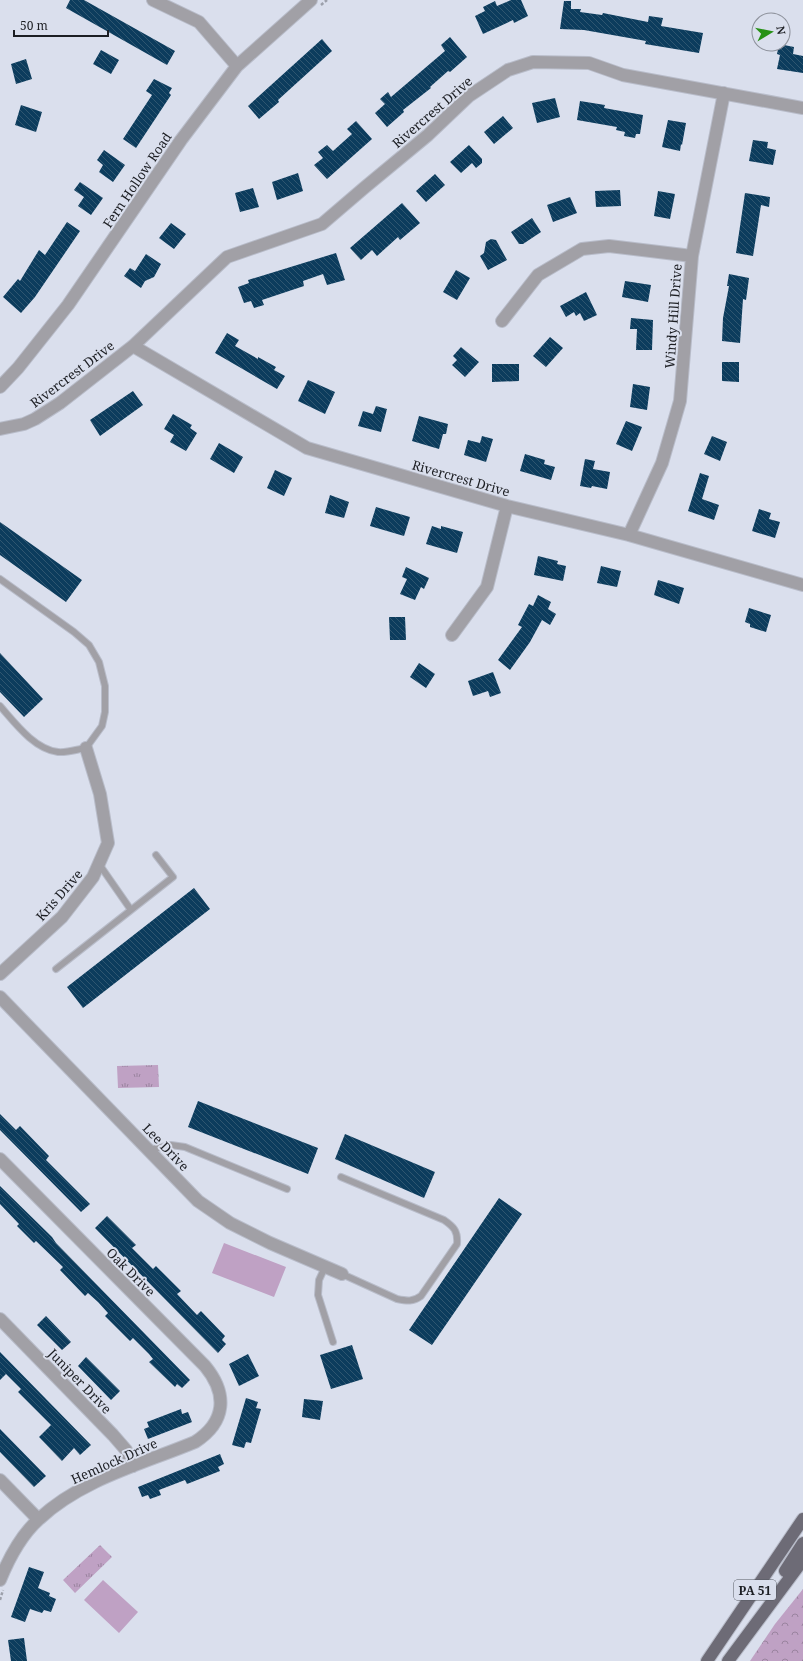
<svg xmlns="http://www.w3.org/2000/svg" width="803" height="1661" viewBox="0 0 803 1661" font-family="'Noto Serif',serif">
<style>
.forest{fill:url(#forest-crowns)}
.park{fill:url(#park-tufts)}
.pitch{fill:#bfa1c4}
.building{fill:url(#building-back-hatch)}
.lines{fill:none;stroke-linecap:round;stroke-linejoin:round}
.lane-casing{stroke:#b8bcc9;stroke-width:8}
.street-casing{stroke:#b8bcc9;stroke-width:14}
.primary-casing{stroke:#b8bcc9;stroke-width:14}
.path{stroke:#9ca0ab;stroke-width:2.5;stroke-dasharray:3 2;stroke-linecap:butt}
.lane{stroke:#a1a0a6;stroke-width:6}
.street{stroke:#a1a0a6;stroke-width:12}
.primary{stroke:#6d6b76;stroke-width:12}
.labels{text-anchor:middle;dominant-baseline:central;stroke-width:4;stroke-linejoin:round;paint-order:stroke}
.shield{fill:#dadfed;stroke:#555860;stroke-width:1}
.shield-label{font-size:12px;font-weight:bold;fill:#1c1e23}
.street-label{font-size:13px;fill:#1c1e23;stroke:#dadfed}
</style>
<defs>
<pattern id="forest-crowns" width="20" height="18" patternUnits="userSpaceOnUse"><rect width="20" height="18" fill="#bfa1c4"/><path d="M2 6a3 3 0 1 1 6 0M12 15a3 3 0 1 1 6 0" fill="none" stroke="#9a839f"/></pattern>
<pattern id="park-tufts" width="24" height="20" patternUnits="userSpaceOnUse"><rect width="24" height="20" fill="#bfa1c4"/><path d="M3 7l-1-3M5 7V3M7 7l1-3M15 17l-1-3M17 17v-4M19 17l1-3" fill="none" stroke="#9a839f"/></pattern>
<pattern id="building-back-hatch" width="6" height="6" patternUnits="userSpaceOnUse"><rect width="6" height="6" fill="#0c3c5d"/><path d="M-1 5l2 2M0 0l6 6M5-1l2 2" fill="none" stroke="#2f5670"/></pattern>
</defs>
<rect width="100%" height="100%" fill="#dadfed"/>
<!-- forest -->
<path class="forest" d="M803,1589v72h-53l25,-37z"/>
<!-- park -->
<path class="park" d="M158,1065l1,22 -41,1 -1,-22z
M100,1545l12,12 -37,36 -12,-13z"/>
<!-- pitch -->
<path class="pitch" d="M224,1243l62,24 -12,30 -62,-24z
M103,1580l35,32 -19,21 -35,-33z"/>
<!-- building -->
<path class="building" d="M70,0h14l91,51 -8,14 -101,-57z
M511,0h10l7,16 -14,7 -1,-3 -30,14 -8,-18 10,-5 -2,-4 12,-6 2,5z
M564,1h7v8h10l-1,3 22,3 1,-2 45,9 1,-6 14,2 -2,8 42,7 -4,20 -54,-9 1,-3 -11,-2 -51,-9 -24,-1z
M450,37l17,20 -17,15 -2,-1 -18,16 1,1 -28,22 1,2 -17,15 -12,-14 10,-9 -5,-5 8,-7 3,5 54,-46 -4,-6z
M322,39l10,12 -54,49 1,2 -20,17 -11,-13z
M779,44l15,3 -1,7 10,2v17l-26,-4 3,-14 -3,-1z
M101,50l18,10 -8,14 -18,-10z
M26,59l6,20 -16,5 -5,-20z
M154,79l18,9 -3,5 2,2 -35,53 -13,-9 29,-44 -6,-4z
M555,98l5,19 -23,6 -5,-20z
M580,101l25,4 -1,3 39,7 -3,19h-4l-1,4 -11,-2 1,-4 -9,-2 1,-3 -40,-7z
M21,105l21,7 -6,20 -21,-7z
M503,116l10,12 -19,16 -10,-12z
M668,120l18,3 -4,22 -1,-1 -1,7 -18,-4z
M356,121l16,18 -45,40 -13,-14 9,-7 -5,-6 9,-7 6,6 19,-17 -5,-5z
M753,140l15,2 -1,6 9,2 -3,15 -24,-4z
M469,145l13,14v4l-6,5 -4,-5 -11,10 -11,-11z
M104,150l21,15 -12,17 -14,-10 4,-7 -6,-5z
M298,173l5,18 -26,9 -5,-18z
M435,174l10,11 -19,17 -10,-11z
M80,182l23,16 -12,17 -13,-9 6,-9 -10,-7z
M253,188l6,19 -19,5 -5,-19z
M620,190l1,16 -25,1 -1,-16z
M658,191l17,3 -5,25 -16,-3z
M745,193l25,4 -1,10 -8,-2 -8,51 -17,-3z
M570,197l7,16 -24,9 -6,-17z
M402,203l18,20 -20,17 -2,-3 -21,19 -5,-6 -11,10 -11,-12z
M532,218l9,14 -18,12h-4l-8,-12z
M67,222l13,9 -45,66 -14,16 -18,-16 15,-18 2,2 19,-31 6,5z
M171,223l15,11 -12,15 -15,-11z
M491,239l5,1 11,20 -19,10 -8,-14 4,-3 2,-11z
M336,253l9,27 -18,5 -4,-11 -20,7 1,5 -42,14 2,5 -10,3 -3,-7 -7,2 -6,-16 11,-4 -1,-3z
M146,254l15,10 -7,13 -9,4 -4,7 -17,-12 6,-8 5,3z
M456,270l14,8 -13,22 -14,-8z
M729,274l20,4 -3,22 -3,-1 -3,44 -18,-2 1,-23 6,-32h-2z
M625,281l26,4 -3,17 -26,-5z
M586,292l11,23 -13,6 -4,-8 -4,3 -2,-4 -8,5 -6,-11z
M631,318l22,2 -1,30h-16l1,-21h-7z
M227,333l12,7 -4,6 23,13v-2l18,10 -2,3 11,6 -8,13 -62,-36z
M550,337l13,11 -17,19 -13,-11z
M461,347l18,15 -14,15 -13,-12 5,-5 -4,-4z
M722,362h17v20l-17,-1z
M492,364h27v17l-27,1z
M308,380l27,12 -10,22 -27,-13z
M633,384l17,3 -3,23 -17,-3z
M133,391l10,14 -43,31 -10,-16z
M376,406l11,3 -6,23 -23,-6 5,-15 10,3z
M173,414l19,11 -2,3 7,5 -11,18 -16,-9 4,-7 -10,-6z
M419,416l29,8 -2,10h-3l-4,15 -27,-8z
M626,421l16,6 -10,24 -16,-7z
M482,436l11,3 -7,23 -22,-7 4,-15 12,3z
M712,436l15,6 -7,19 -16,-7z
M219,443l24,14 -9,16 -24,-14z
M525,454l20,6 -1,4 11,3 -4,13 -31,-9z
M585,459l10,2 -2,8 17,3 -3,17 -15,-3 -1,2 -11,-2z
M275,470l17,8 -8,18 -17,-8z
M700,473l9,3 -7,23 17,6 -5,15 -26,-9z
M330,495l19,7 -5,16 -19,-5z
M376,507l34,10 -6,19 -34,-10z
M759,509l12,4 -2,6 11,3 -5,16 -23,-7z
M0,522l82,58 -16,22 -66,-47z
M432,526l9,3v-3l22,6 -6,21 -31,-9z
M538,556l20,5 -1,3 9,2 -3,15 -29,-6z
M601,566l20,5 -4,16 -20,-4z
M406,567l23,11 -5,11 -3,-2 -6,13 -15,-6 7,-15 -5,-2z
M658,580l26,8 -5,16 -25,-9z
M538,595l13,7 -3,7 8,5 -6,11 -8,-5 -12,22 -20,28 -12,-10 24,-33 -4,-2 11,-21 4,2z
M749,608l22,7 -5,17 -16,-5v-3l-5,-2z
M389,617h16l1,23h-16z
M0,653l43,46 -19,18 -24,-25z
M419,663l16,11 -9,14 -16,-11z
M493,672l8,21 -11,4 -2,-6 -15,5 -5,-15z
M194,888l16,21 -127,99 -16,-21z
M198,1101l120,47 -10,26 -120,-47z
M0,1114l16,16 4,-4 29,30 -3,4 44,44 -9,8 -81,-82z
M345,1134l90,38 -11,26 -89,-39z
M0,1186l52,51 4,6 134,137 -8,8 -5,-4 -2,3 -26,-25 4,-3 -4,-5 -16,-16 -3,3 -25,-25 3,-3 -10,-11 -10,-9 -3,3 -25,-26 3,-3 -27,-26 -2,2 -17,-17 2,-2 -19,-20z
M499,1198l23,16 -90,131 -23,-15z
M107,1216l29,29 -4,3 21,21 3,-3 25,25 -4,3 20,21 4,-4 24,25 -3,4 4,4 -8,9 -123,-125z
M46,1316l25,26 -9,8 -25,-25z
M352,1345l11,34 -32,10 -11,-34z
M0,1352l91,93 -11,10 -6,-7 -12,13 -23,-24 12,-12 -33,-33 3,-3 -15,-15 -6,6z
M248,1354l11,22 -20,10 -10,-22z
M86,1357l34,34 -9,9 -33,-34z
M246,1398l12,4 -2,6 5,1 -10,34 -5,-1 -2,6 -12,-3z
M304,1399l19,2 -3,19 -18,-3z
M181,1409l1,5 6,-2 4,10 -44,17 -4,-10 5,-2 -2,-5z
M0,1429l46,47 -12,11 -34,-35z
M220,1454l4,10 -6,3 2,4 -33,13 -2,-4 -26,10 2,5 -11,4 -2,-4 -6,2 -4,-10z
M29,1567l15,5 -6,16 12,5 -1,3 7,3 -5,13 -7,-2 -2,3 -12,-4 -5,13 -14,-5z
M24,1638l3,23h-16l-3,-21z"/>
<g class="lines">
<defs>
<path id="lane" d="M0,579l74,53 15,13 10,17 6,24v26l-3,14 -16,22c-8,1 -19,5 -28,4 -24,-3 -43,-29 -58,-46
M131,910l42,-33 -17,-22
M56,969l75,-59 -32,-46
M149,1150l22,-5 14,2 102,42
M341,1177l103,43c10,7 14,11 13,24l-36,52c-8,6 -14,5 -24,3l-55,-25
M325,1267l-6,13 -1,15 15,47"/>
<path id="street" d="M153,0l46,22 38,44
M502,321l36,-46 44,-26 27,-3 83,10
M133,346l174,102 200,58 122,29 174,50
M0,387l18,-19 50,-63 113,-165 56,-74 74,-66
M0,429l24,-5 11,-5 25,-16 73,-57 94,-89 95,-33 42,-36 64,-53 41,-39 39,-26 25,-8 56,1 34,12 180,33
M629,535l33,-72 18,-62 12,-145 32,-163
M452,635l35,-48 20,-81
M0,974l62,-57 31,-40 15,-34 -8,-49 -14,-46
M0,997l198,204 32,22 40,20 72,31
M0,1159l205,207c23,28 21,56 -10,76 -53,22 -113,37 -156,77 -18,16 -30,39 -39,61
M0,1319l113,116 13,15 7,16
M0,1480l38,39"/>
<path id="primary" d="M785,1571l18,-28
M707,1661l96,-142
M728,1661l75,-101"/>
</defs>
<!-- lane casing -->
<use href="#lane" class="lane-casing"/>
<!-- street casing -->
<use href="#street" class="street-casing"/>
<!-- primary casing -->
<use href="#primary" class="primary-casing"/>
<!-- path -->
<path class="path" d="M321,5l6,-5
M0,1600l3,-10"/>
<!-- lane -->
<use href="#lane" class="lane"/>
<!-- street -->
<use href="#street" class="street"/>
<!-- primary -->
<use href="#primary" class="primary"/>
</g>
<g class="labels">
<!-- shield labels -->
<rect class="shield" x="734" y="1580" width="42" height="20" rx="3"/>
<g class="shield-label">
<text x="755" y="1590">PA 51</text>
</g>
<!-- street labels -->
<g class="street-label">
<text transform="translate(432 112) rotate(-41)">Rivercrest Drive</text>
<text transform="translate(137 180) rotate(-56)">Fern Hollow Road</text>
<text transform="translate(673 316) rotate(-86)">Windy Hill Drive</text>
<text transform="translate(72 374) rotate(-37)">Rivercrest Drive</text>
<text transform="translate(461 478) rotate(16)">Rivercrest Drive</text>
<text transform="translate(59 895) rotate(-49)">Kris Drive</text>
<text transform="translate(166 1147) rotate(46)">Lee Drive</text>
<text transform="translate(131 1272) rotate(45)">Oak Drive</text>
<text transform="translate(80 1381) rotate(46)">Juniper Drive</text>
<text transform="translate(114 1461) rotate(-24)">Hemlock Drive</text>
</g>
</g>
<!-- north arrow -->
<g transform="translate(771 32) rotate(80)"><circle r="19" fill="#dadfed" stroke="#8e929c"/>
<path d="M0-3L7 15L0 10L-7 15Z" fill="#279116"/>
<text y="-6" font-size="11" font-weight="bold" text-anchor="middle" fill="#1c1e23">N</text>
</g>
<!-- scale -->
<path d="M14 30v6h94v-6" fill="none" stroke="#1c1e23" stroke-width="2"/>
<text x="20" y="30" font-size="12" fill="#1c1e23" stroke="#dadfed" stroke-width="3" paint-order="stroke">50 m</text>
</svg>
